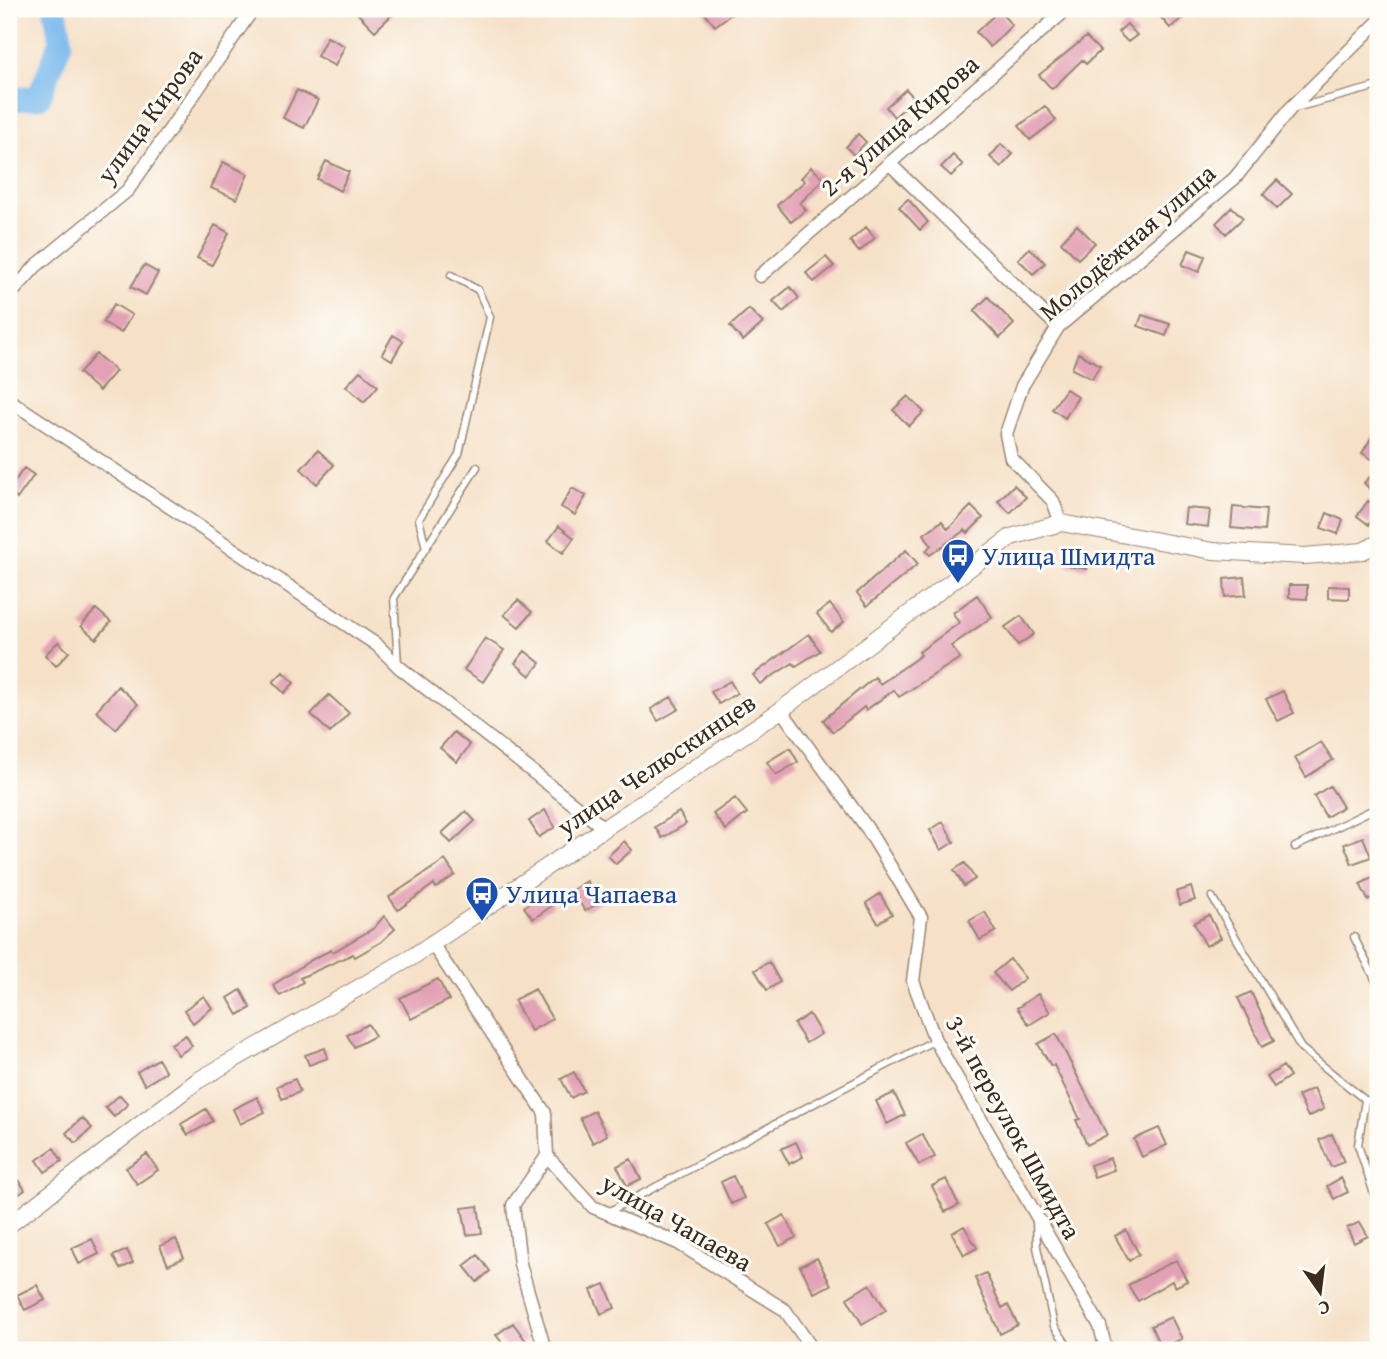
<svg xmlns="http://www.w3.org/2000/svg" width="1387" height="1359" viewBox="0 0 1387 1359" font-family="'Gentium Book Plus',serif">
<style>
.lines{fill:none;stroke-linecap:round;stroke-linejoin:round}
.river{stroke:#79b9ed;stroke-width:24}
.building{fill:#e3a1b6}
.service-casing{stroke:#988673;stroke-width:9}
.minor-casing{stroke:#988673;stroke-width:15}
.tertiary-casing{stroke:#988673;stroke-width:18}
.service{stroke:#fff;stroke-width:6}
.minor{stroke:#fff;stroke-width:12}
.tertiary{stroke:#fff;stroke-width:16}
.labels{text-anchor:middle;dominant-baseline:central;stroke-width:6;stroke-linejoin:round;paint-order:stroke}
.street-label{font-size:26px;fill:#3b2a1e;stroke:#fdfcf7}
.transit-label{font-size:26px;fill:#164399;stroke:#fdfcf7;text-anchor:start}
</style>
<rect width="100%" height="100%" fill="#fdfcf7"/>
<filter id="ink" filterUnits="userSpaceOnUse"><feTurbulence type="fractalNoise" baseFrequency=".0143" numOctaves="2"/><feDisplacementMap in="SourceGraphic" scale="14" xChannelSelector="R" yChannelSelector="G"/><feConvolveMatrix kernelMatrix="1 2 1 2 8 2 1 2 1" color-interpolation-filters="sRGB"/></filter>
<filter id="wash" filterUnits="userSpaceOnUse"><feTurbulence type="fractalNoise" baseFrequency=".00686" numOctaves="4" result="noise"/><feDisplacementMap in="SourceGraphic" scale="28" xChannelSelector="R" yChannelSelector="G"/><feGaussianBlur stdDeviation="1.57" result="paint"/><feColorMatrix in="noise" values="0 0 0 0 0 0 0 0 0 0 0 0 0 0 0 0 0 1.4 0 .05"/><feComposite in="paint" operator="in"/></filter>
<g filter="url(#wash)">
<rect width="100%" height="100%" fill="#f6e1c8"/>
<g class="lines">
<!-- river -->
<path class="river" d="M9,100l30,-3 22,-56 -6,-32"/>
</g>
<g id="blocks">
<!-- building -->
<path class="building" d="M364,9h34l-23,22 -17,-17z
M701,9h37l-23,17z
M1164,9h29l-23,19 -12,-14z
M999,11l13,14 -22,22 -14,-15z
M1127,24l10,11 -9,7 -10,-10z
M327,37l18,9 -10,20 -18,-10z
M1086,37l14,14 -14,13 -4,-4 -30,29 -13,-14z
M906,89l9,10 -21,18 -8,-10z
M297,90l21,10 -14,28 -21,-10z
M1045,106l11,14 -26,20 -11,-14z
M858,134l8,8 -12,13 -8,-8z
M1001,144l12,10 -12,13 -11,-10z
M953,155l10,10 -12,11 -10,-9z
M326,161l23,11 -9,19 -23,-12z
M223,162l25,12 -11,25 -26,-11z
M811,167l13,12 -24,24 6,7 -15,12 -14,-17 28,-24 -4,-3z
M1277,180l15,14 -15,15 -14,-15z
M908,199l20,23 -8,8 -21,-23z
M1232,207l11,11 -17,16 -10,-11z
M215,225l14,8 -17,32 -15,-7z
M1077,225l18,18 -17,16 -17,-17z
M866,227l9,11 -16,14 -9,-11z
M1030,248l15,15 -12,11 -15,-15z
M1189,250l16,6 -6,16 -17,-7z
M826,257l8,9 -20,16 -8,-9z
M144,265l14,8 -12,22 -15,-8z
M790,287l9,11 -16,14 -10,-11z
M988,297l26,27 -14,14 -26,-27z
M114,304l18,11 -11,18 -18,-11z
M749,309l14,14 -20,18 -13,-15z
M1142,315l28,9 -4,12 -28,-10z
M393,335l10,6 -11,19 -10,-6z
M1078,353l22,12 -8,14 -20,-10z
M96,354l20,17 -17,20 -20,-18z
M360,371l18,15 -14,16 -18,-16z
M1066,389l12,8 -13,21 -13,-9z
M908,396l16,16 -15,14 -16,-16z
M1378,427v36l-16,-10z
M318,450l16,15 -17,19 -16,-15z
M24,468l10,7 -17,24 -8,-9z
M1378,469v14l-7,7 -7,-7z
M1014,485l12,12 -16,16 -12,-12z
M572,488l14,8 -11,19 -14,-8z
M1368,501l10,7 -9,17 -12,-9z
M971,506l12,12 -15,15 -3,-3 -35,25 -4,-4 5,-6 -7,-11 18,-13 6,8z
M1233,507l33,3 -2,21 -33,-3z
M1186,508l24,2 -2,17 -24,-3z
M1327,513l16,7 -5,14 -17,-6z
M559,526l15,12 -11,15 -15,-12z
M906,550l12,14 -51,42 -10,-13z
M1069,556l20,2 -2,11 -20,-3z
M1244,577l2,18 -21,2 -1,-18z
M1289,585h18v14l-18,-1z
M1328,586l21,1v12l-21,-1z
M977,595l15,22 -41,29 9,12 -61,39 -5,-7 -28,20 -2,-3 -31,25 -10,-12 52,-43 5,7 41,-29 -2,-3 40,-29 -6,-10z
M518,600l14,12 -13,15 -15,-12z
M830,604l14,18 -13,10 -14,-18z
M96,609l15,13 -15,17 -15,-13z
M1021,616l13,18 -16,11 -13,-18z
M809,634l11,17 -24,15 -3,-3 -33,21 -7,-9z
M485,638l19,12 -21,32 -19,-12z
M58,642l11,10 -13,14 -11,-11z
M525,651l15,12 -10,13 -15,-13z
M283,672l11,11 -10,10 -11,-11z
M730,681l7,12 -18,11 -8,-12z
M118,686l20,18 -22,25 -20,-18z
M1283,691l11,22 -16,8 -12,-22z
M329,695l20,18 -19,20 -19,-19z
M671,697l8,12 -21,12 -7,-12z
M454,732l16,13 -13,17 -17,-14z
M1321,742l12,18 -27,17 -11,-19z
M790,748l8,14 -22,13 -9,-13z
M1330,786l13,21 -17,10 -12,-21z
M735,798l12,15 -21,17 -13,-16z
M545,810l10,17 -16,10 -10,-16z
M466,811l9,10 -24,22 -9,-10z
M679,812l7,12 -24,14 -7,-11z
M943,822l11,20 -13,8 -11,-20z
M1363,837l8,20 -19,7 -8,-20z
M624,841l8,9 -16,14 -8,-8z
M445,860l10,15 -19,13 -2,-4 -36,26 -9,-13z
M965,863l10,16 -11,7 -10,-16z
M1378,875v20l-10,5 -8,-16z
M587,881l13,21 -15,9 -13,-21z
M1191,887l4,13 -15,5 -4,-13z
M544,893l9,12 -20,14 -9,-12z
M880,894l12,20 -14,9 -12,-20z
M985,912l11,19 -16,9 -11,-19z
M1209,915l12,23 -15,8 -12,-23z
M384,916l11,13 -14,13 -26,15 -2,-3 -53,24 3,4 -23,14 -7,-11 38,-25 20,-10 2,2 41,-24z
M1010,959l15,19 -16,13 -16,-18z
M769,962l11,20 -13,8 -12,-20z
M438,979l11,21 -38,19 -11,-21z
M535,989l17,30 -21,12 -17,-31z
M241,990l10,18 -13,7 -10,-17z
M1251,992l23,49 -12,6 -24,-49z
M1038,994l12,18 -21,13 -12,-17z
M204,996l8,12 -19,15 -9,-13z
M809,1014l12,20 -15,9 -12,-19z
M368,1024l7,12 -21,11 -7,-12z
M1056,1034l51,101 -20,10 -11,-25 4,-1 -26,-54 -3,1 -13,-22z
M186,1035l6,11 -14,9 -7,-11z
M325,1048l3,10 -19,7 -4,-10z
M158,1059l8,13 -21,13 -8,-13z
M1283,1066l7,10 -16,11 -7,-10z
M574,1072l10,19 -13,7 -10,-19z
M295,1079l5,13 -18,7 -5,-13z
M1314,1088l10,21 -16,8 -10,-21z
M894,1093l11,22 -18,9 -11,-23z
M120,1095l8,9 -14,13 -9,-10z
M257,1097l8,15 -25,12 -7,-15z
M206,1109l7,12 -25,14 -7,-11z
M594,1111l13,24 -14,8 -13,-25z
M82,1118l10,10 -16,15 -10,-10z
M1159,1128l8,17 -25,12 -8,-18z
M922,1134l13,23 -16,8 -13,-22z
M1332,1134l12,28 -13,5 -12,-27z
M796,1142l7,15 -14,7 -8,-15z
M54,1148l8,13 -17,11 -8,-12z
M147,1154l11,16 -21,14 -11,-16z
M1110,1158l4,12 -20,7 -4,-12z
M631,1159l10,20 -14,7 -10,-20z
M733,1176l11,22 -13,6 -10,-22z
M1341,1178l7,14 -14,7 -7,-13z
M946,1179l13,26 -14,7 -13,-26z
M19,1180l6,10 -16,11v-15z
M478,1206l4,27 -15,2 -5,-27z
M784,1215l12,22 -16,9 -12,-22z
M1360,1222l8,14 -14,7 -7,-15z
M964,1226l13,22 -13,7 -12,-22z
M1126,1230l13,24 -10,7 -14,-25z
M92,1239l7,15 -20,10 -7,-16z
M176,1239l8,19 -16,7 -8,-19z
M127,1250l6,13 -13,6 -7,-13z
M478,1255l12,16 -13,11 -13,-16z
M817,1258l14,27 -17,8 -14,-27z
M1176,1260l11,21 -12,6 -3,-6 -34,20 -10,-16z
M986,1273l16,35 6,-3 10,20 -18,9 -25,-56z
M605,1284l10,24 -14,6 -10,-24z
M870,1284l16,26 -24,14 -15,-26z
M37,1285l8,15 -20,10 -8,-15z
M1171,1317l11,22 -21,9 -10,-22z
M513,1323l13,18 -18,9 -12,-15z"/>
</g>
</g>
<g filter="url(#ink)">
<use href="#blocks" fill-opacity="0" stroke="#988673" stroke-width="2"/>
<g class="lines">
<defs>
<path id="service" d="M1295,108l83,-22
M426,548l-7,-29 40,-65 31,-137 -12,-27 -27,-15
M398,665l-4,-67 83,-131
M1295,847l83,-40
M1212,897l89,151 64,52 -7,45 20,61
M1354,937l24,48
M1365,1100l13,1
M608,1212l327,-172
M1036,1220l1,27 17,79 17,24"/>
<path id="minor" d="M890,164l168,163
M760,276l307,-267
M9,296l27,-30 92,-76 125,-181
M9,400l368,245 22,22 205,161
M1061,523l-8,-22 -42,-43 -5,-24 16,-48 36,-59 177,-149 55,-69 88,-87
M781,710l86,118 54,89 -8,64 22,59 165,286 6,24
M431,942l114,171 2,43 46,51 85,36 107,67 28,40
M545,1350l-25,-86 -7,-59 34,-49"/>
<path id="tertiary" d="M9,1225l188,-144 215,-124 369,-247 230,-173 50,-14 152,28 92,5 58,-5 15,-8"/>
</defs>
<!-- service casing -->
<use href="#service" class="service-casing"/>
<!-- minor casing -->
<use href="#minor" class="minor-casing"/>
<!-- tertiary casing -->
<use href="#tertiary" class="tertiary-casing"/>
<!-- service -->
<use href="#service" class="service"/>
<!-- minor -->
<use href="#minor" class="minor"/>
<!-- tertiary -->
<use href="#tertiary" class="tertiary"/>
</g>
</g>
<!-- icons -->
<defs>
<symbol id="bus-pin" viewBox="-11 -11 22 30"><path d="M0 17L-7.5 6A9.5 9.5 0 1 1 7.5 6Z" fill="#1a4fb4" stroke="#fdfcf7"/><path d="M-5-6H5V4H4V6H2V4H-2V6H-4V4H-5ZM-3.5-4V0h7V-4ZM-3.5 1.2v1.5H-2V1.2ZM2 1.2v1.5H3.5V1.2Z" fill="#fff"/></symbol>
</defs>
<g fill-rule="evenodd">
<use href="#bus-pin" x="939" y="536" width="38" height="52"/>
<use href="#bus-pin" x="463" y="874" width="38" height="52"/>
</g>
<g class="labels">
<!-- street labels -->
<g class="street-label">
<text transform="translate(149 115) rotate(-54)">улица Кирова</text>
<text transform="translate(899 125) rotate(-41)">2-я улица Кирова</text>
<text transform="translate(1127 242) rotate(-41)">Молодёжная улица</text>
<text transform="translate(656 764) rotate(-34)">улица Челюскинцев</text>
<text transform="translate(1014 1127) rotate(61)">3-й переулок Шмидта</text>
<text transform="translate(677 1222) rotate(30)">улица Чапаева</text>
</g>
<!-- transit labels -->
<g class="transit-label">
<text x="982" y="555">Улица Шмидта</text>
<text x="506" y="893">Улица Чапаева</text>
</g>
</g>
<!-- margin -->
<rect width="1387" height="1359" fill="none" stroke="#fdfcf7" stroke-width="35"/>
<!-- north arrow -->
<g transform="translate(1320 1292) rotate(166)" stroke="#fdfcf7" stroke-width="5" paint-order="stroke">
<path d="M0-5L12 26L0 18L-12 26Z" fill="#3b2a1e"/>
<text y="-10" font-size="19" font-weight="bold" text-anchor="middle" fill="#3b2a1e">С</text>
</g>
</svg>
